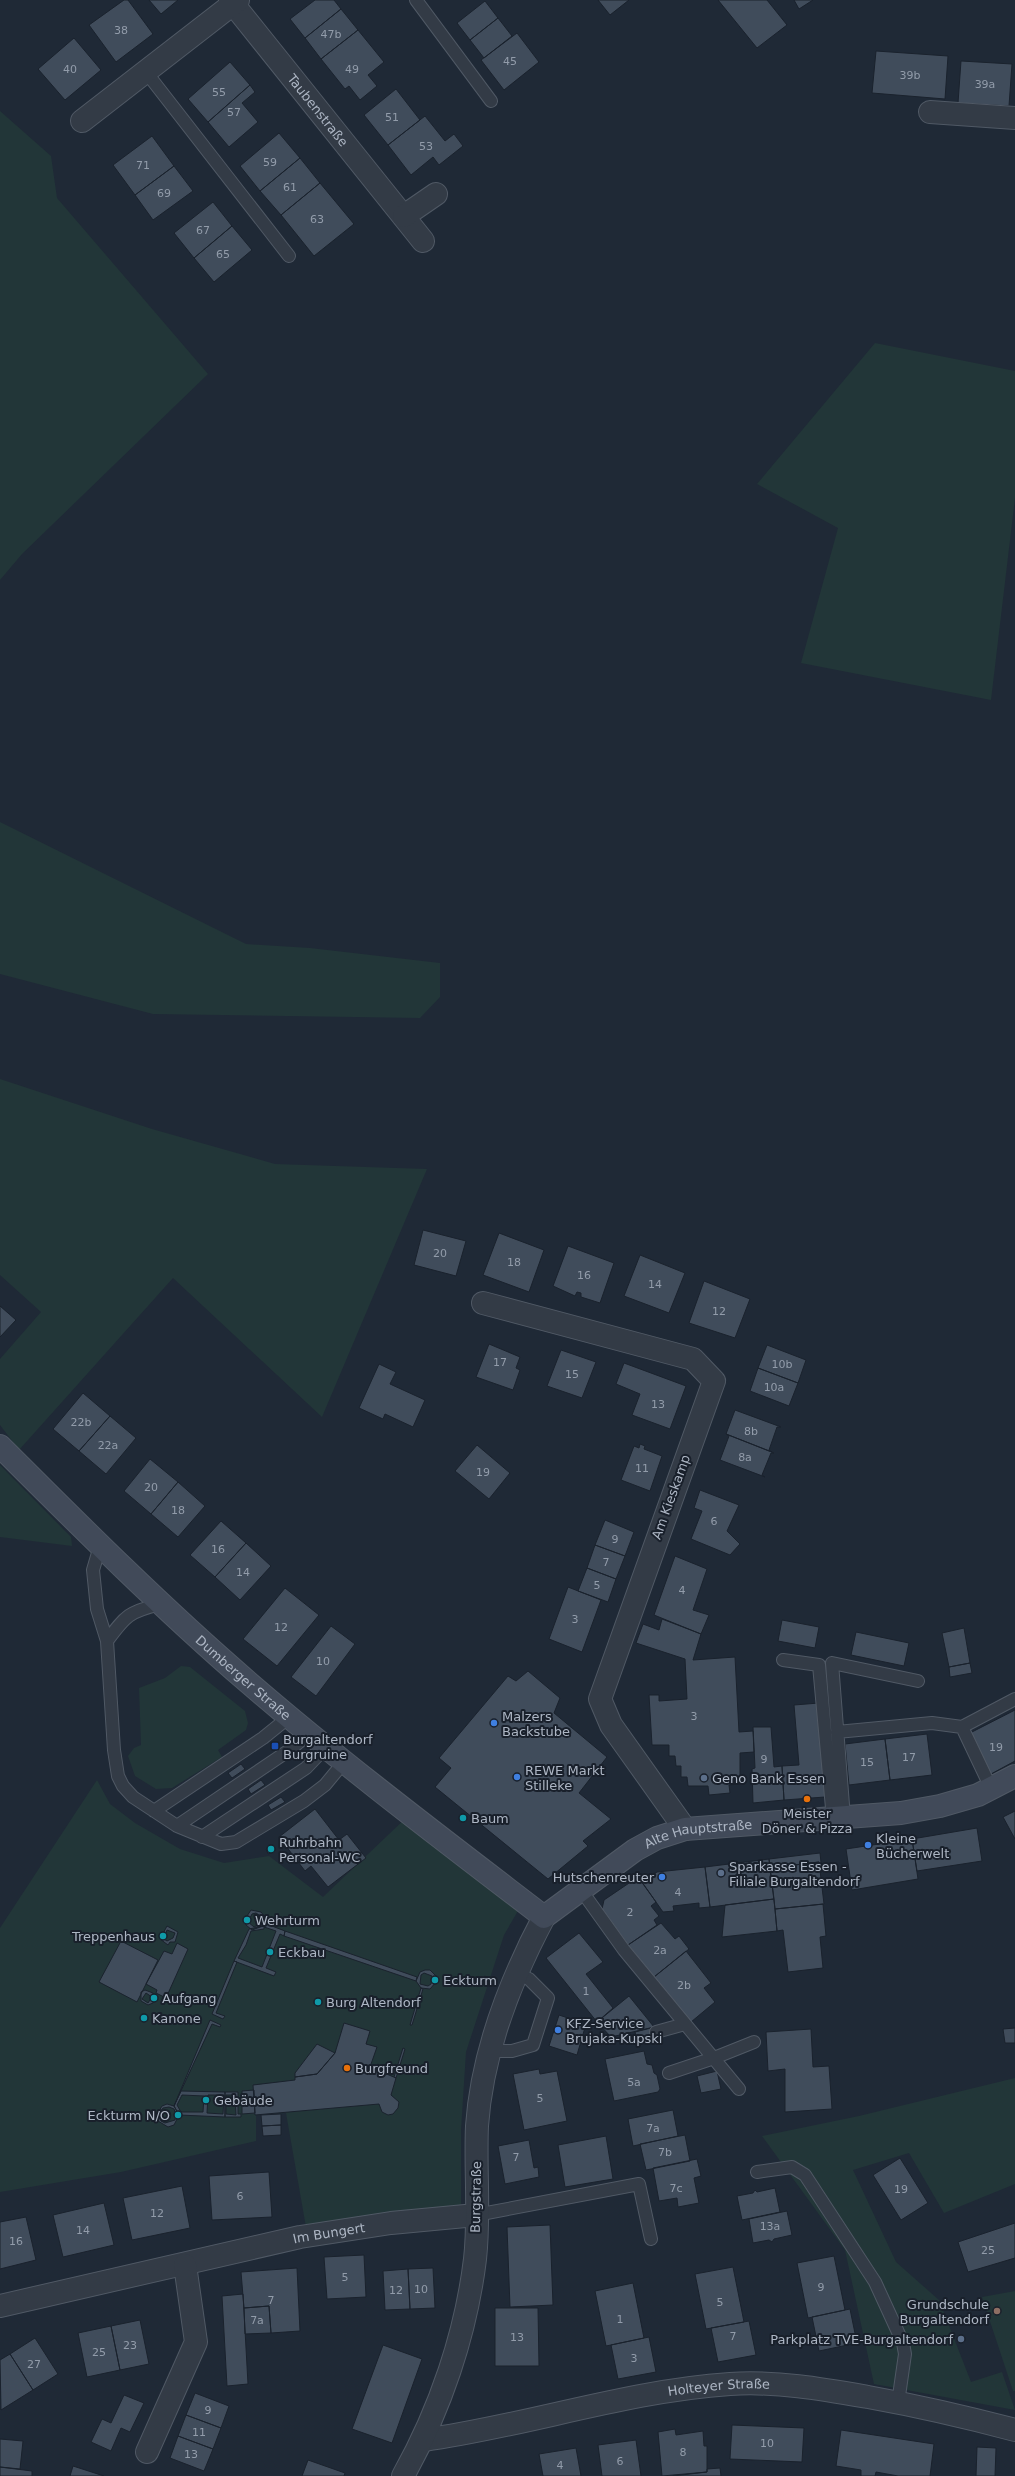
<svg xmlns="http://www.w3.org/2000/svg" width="1015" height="2476" viewBox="0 0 1015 2476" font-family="'DejaVu Sans',sans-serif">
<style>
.green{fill:#223638}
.building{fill:#404c5b;stroke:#1a222d;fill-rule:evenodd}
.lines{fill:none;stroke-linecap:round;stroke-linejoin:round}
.service-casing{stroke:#505965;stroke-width:14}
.minor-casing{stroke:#505965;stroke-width:24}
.secondary-casing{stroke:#505965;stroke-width:24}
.service{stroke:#333b46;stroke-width:12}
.minor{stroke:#333b46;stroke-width:22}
.secondary{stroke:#414a59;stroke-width:22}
.shop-dot{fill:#3f7fe0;stroke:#19202b;stroke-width:1.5}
.transit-dot{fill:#1a4fb4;stroke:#19202b;stroke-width:1.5}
.service-dot{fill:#5c6f8a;stroke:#19202b;stroke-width:1.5}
.food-dot{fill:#e8710a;stroke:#19202b;stroke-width:1.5}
.culture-dot{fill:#0f9aa8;stroke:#19202b;stroke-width:1.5}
.education-dot{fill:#8d6e63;stroke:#19202b;stroke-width:1.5}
.labels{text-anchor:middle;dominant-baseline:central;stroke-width:4;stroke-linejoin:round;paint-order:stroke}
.number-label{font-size:11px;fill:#929caa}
.street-label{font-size:13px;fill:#adb6c4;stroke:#19202b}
.poi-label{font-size:13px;fill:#adb6c4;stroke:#19202b;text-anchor:start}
</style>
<rect width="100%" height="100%" fill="#1f2936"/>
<!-- green -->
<path class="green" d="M0,111l51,45 6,42 151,176 -186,180 -22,26z
M875,343l140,28v127l-24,202 -190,-37 37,-135 -81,-44z
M0,822l246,122 64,4 130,15v34l-20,21 -267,-4 -153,-40z
M0,1079l152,50 123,35 152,5 -105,248 -149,-139 -154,172 -19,-25v-66l41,-47 -41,-37z
M0,1465l71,72 1,9 -72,-9z
M181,1666l9,1 55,44 3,12 -2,7 -28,20 4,7 -50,31 -16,1 -21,-13 -7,-20 6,-8 7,-3 -2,-57 26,-10z
M97,1780l13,24 25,19 45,26 44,14 45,-7 54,41 85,-81 114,88 -18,31 -38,117 -5,78v83l-154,20 -21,-120 -30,2v26l-135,31 -121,20v-264z
M1015,2078v106l-71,29 -35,-60 -56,17 43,92 43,38 32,82 31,-10 13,38 -141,-26 -29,-134 -83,-114 97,-20z
M1015,2291v100h-2l-31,-94z"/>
<!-- building -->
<path class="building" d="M124,0h4l25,34 -37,28 -27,-37z
M149,0h29l-17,14z
M315,0h19l7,9 -36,29 -15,-19z
M598,0h31l-19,15z
M718,0h49l20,25 -30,23z
M794,0h19l-14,9z
M485,1l13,17 -28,22 -13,-17z
M341,9l17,21 -37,29 -16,-21z
M498,18l14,18 -28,22 -14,-18z
M358,30l26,32 -16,13 9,11 -17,14 -11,-14 -4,3 -24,-30z
M517,33l22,29 -35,28 -23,-30z
M74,38l27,32 -36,30 -27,-31z
M876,51l72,5 -3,43 -73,-6z
M961,61l51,3 -3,42 -51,-3z
M230,62l20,23 -42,37 -20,-23z
M250,85l5,7 -13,11 16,19 -29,25 -21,-25z
M396,89l24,31 -32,25 -24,-30z
M425,116l20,25 9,-7 9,12 -24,19 -6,-8 -22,18 -23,-30z
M279,133l21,25 -40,33 -20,-25z
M152,136l22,30 -39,29 -22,-30z
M300,158l20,25 -39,32 -21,-24z
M174,166l19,25 -40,29 -18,-25z
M320,183l34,41 -40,32 -33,-41z
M213,202l19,24 -38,32 -20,-25z
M232,226l20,24 -38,32 -20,-24z
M423,1230l43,11 -10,35 -42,-11z
M499,1233l45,17 -15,42 -46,-17z
M568,1246l46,17 -14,40 -19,-6v-4l-4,-1 -2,4 -22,-10z
M640,1255l45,18 -16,40 -45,-17z
M704,1281l46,18 -15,39 -46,-15z
M0,1306l16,14 -16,17z
M489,1344l31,13 -4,11 4,2 -7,20 -37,-13z
M767,1345l39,15 -8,23 -40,-15z
M561,1350l35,12 -14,36 -35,-12z
M624,1363l62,23 -16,43 -38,-14 8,-21 -24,-10z
M379,1364l17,8 -6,12 35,16 -12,27 -28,-13 -2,5 -24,-11z
M758,1368l40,15 -9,23 -39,-15z
M83,1393l27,23 -31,35 -26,-22z
M735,1410l46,17h-4l-8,23 3,2 -46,-18z
M110,1416l26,22 -30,36 -27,-23z
M726,1434l48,19h-3l-9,22 3,2 -45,-17 9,-24z
M640,1444l5,2 -1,3 18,7 -12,35 -29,-11 13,-34 5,2z
M477,1445l33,28 -21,26 -34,-28z
M150,1459l28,23 -27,32 -27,-23z
M178,1482l27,24 -27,31 -27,-23z
M700,1490l39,15 -12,26 13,13 -10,11 -39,-16 11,-28 -8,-3z
M605,1520l29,12 -9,24 -30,-11z
M221,1521l25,22 -31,34 -25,-22z
M246,1543l25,23 -31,34 -25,-23z
M595,1545l30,11 -9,23 -29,-11z
M675,1556l32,13 -14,41 16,5 -8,19 -47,-19z
M587,1568l29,11 -8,23 -30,-11z
M568,1587l33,13 -19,52 -33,-13z
M285,1588l34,27 -42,51 -34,-27z
M662,1619l39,15 -8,26 42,-3 4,75 14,-1 1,21 -14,1v31l-11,1 1,8 -21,2 -1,-9h-20l-1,-9h-6v-11h-5l-1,-10h-6v-11h-17l-3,-50h10v6l28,-2 -2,-40 -49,-16 7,-19 16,6z
M782,1620l37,7 -4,21 -37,-7z
M331,1626l24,18 -39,52 -25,-19z
M964,1628l6,35 -21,4 -7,-34z
M856,1632l53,11 -5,23 -53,-11z
M970,1663l2,10 -22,4 -1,-10z
M528,1671l32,27 -6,15 53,44 -28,36 32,26 -28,22 5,5 -40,33 -113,-92 16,-19 -12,-10 69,-82 8,5z
M819,1703l6,94 -41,3 -2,-34 17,-1 -5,-60z
M1015,1710v51l-24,13 -21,-41z
M753,1727h18l3,40 8,-1 2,34 -31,3 -1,-34 3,-1z
M927,1734l5,41 -42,5 -5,-41z
M885,1739l5,41 -41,5 -4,-41z
M241,1764l4,5 -13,9 -4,-5z
M261,1780l4,5 -14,9 -3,-5z
M281,1797l4,5 -14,8 -3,-5z
M315,1809l24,31 8,-6 19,24 -38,29 -17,-21 -6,5 -26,-34z
M1015,1811v28l-12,-22z
M977,1828l5,33 -65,10 -5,-32z
M912,1839l6,40 -66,11 -6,-41z
M273,1845l3,5 -8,4 -2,-5z
M820,1853l2,19h-2l-1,-10 -49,6 -1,-9z
M769,1859l5,40 -64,8 -5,-40z
M819,1862l5,42 -49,5 -5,-41z
M705,1867l5,40 -11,1v-5l-26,3 1,5 -11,1 -21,-30 15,-10z
M638,1877l18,25 -5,4 8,10 -5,4 3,5 -29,20 -26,-36 2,-9z
M774,1899l3,32 -55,6 3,-32z
M823,1904l3,32 -6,1 3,31 -35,4 -5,-42 -6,1 -2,-22z
M251,1910l10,2 4,5 -2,9 -11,4 -6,-5 -1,-6zM256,1913l3,2 3,8 -8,4 -6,-5 4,-8z
M264,1923l21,8 -1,5 -4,-2 -14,34 10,4 -2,4 -40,-15 15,-32 14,-3zM264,1927l12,4 -14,36 -24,-9 8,-13 5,-14 13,-2z
M661,1923l14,16 4,-3 10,13 -35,28 -26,-32z
M167,1926l11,6 -3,10h-5l-2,3 -8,-6zM167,1930l8,3 -2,5 -6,3 -3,-2z
M285,1931l132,46 -1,4 -132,-45z
M579,1933l24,29 -17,12 27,34 -16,14 -51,-64z
M121,1941l37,19 -21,42 -38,-20z
M177,1943l11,6 -22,49 -10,-5 1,-3 -11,-6 18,-33 8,3z
M686,1951l25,32 -7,5 11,14 -24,20 -37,-45z
M234,1961l3,1 -21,51 9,3 -2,3 -11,-5z
M425,1970h5l7,7 -1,5 -6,7 -9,-1 -5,-7 4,-9zM424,1973l8,3 -1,8 -3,2 -8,-2 1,-9z
M421,1988l2,1 -11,36h-2z
M145,1990l8,3 2,5 -2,5 -5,2 -7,-4v-9zM146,1993l6,4 -4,6 -6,-4z
M629,1996l25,31 -43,10 -14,-15z
M559,2015l27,9 -9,31 -28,-9z
M210,2020l11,5 -1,2 -8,-3 -38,82z
M344,2023l26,8 -4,13 11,3 -7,20 26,11 -5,17 8,7 -1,6 -5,6 -5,1 -6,-3 -3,-8 -124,11 -2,-30 42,-5v-3l22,-3 18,-21z
M655,2027l2,8 -20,5 -2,-8z
M1015,2028v15h-10l-2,-14z
M811,2029l2,38 16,-1 3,43 -47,3v-43l-17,2 -2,-39z
M317,2044l18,9 -18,21 -22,3v-4z
M403,2048l2,1 -9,29 -2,-1z
M644,2051l3,13 5,1 2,8 3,2 3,14 -2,3 -44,9 -9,-42z
M539,2069l1,5 17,-3 10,50 -43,9 -11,-56z
M717,2071l4,18 -20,4 -4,-17z
M254,2090l1,23 -13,1v-23z
M181,2091l44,1v25l-46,-2 -5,-9zM182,2095l22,1 -1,16h-22l-4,-7zM208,2095h16l-1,19 -16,-1z
M225,2092h13v22h3v3h-16zM226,2095h9l1,20 -10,-1z
M167,2104l7,2 5,9 -5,10 -6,2 -10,-6 -2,-5 6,-10zM169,2107l5,2 2,6 -1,5 -10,3 -4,-2 -1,-9 3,-4z
M673,2110l5,26 -45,10 -5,-27z
M281,2114v11l-19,1 -1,-11z
M281,2125v10l-18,1 -1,-10z
M685,2135l5,26 -44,9 -6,-26z
M606,2136l7,43 -48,8 -7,-42z
M529,2140l5,28 4,-1 1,10 -34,7 -7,-38z
M900,2158l28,45 -27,17 -28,-45z
M697,2159l4,17 -7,2 5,25 -21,4 -1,-9 -18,3 -6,-33z
M269,2172l3,45 -60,3 -3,-44z
M182,2186l8,42 -58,12 -9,-42z
M775,2188l5,24 -38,8 -5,-24 16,-3 2,-3 2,2z
M104,2203l10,42 -51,12 -10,-42z
M787,2211l5,24 -18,4 -2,3 -3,-2 -16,3 -4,-24z
M26,2217l10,43 -36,9v-47z
M1015,2223v35l-47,14 -10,-30z
M550,2225l3,80 -43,2 -3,-80z
M364,2255l2,42 -39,2 -3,-42z
M834,2256l11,54 -37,8 -11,-55z
M733,2267l11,55 -38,7 -11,-55z
M297,2268l3,63 -29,2 -2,-27 -25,2 -3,-36z
M433,2268l2,40 -25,1 -2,-40z
M408,2269l2,40 -25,1 -2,-39z
M633,2283l11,55 -38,8 -11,-55z
M243,2294l5,90 -21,2 -5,-90z
M269,2306l2,27 -26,1 -1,-26z
M495,2308h43l1,58h-44z
M850,2309l7,34 -38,8 -7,-34z
M140,2320l9,44 -29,6 -9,-44z
M749,2321l7,34 -38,7 -7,-34z
M111,2326l9,44 -33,7 -9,-44z
M649,2337l7,35 -38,7 -7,-34z
M35,2338l23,36 -25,16 -23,-36z
M383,2345l39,14 -30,84 -40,-14z
M10,2354l23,36 -32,20 -1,-50z
M195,2393l34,13 -8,22 -35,-13z
M124,2395l20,8 -14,29 -9,-4 -10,23 -20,-9 11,-23 9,4z
M186,2415l35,13 -8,21 -35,-13z
M732,2425l72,3 -2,34 -72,-3z
M675,2429l1,6 27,-4 1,15h3v26l-45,4 -4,-44z
M841,2430l93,14 -4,32h-32l-22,-4 -1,4h-14v-6l-25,-4z
M178,2436l35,13 -9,22 -34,-13z
M0,2439l23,2 -3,28 -20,-2z
M636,2440l5,36h-39l-4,-31z
M977,2447l19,1 -1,28h-19z
M576,2448l5,28h-38l-4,-22z
M308,2460l37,13 -1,3h-42z
M73,2466l31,10h-34z
M0,2467l32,4v5h-32z
M720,2468l1,8h-48l34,-4v-3z"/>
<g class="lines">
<defs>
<path id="service" d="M416,0l75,101
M146,72l143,184
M100,1546l-7,24 4,39 10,32 7,109 4,26 5,10 10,11 44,29 44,18 15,-2 68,-41 21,-16 19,-23
M107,1641c19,-26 22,-29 53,-37
M783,1660l36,5 14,154
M962,1727l53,-28
M837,1732l95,-9 30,4 29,61
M154,1811l109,-73 26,-21
M844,1818l-12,-155 86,18
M177,1826l111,-75 21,-17
M202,1837l104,-69 19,-20
M581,1890l43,60 115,139
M656,2032l29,-8
M489,2051h23l21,-6 15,-47 -19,-19 -13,-6
M669,2073l45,-15 40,-16
M757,2172l35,-5 13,8 70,107 28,61 2,11 -7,49
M476,2215l163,-31 12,55"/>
<g id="minor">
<path id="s1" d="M230,0l193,241"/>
<path d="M930,112l85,6"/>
<path d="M82,121l156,-121"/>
<path d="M404,216l32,-22"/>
<path d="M483,1303l210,56 21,22 -114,318 11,26 74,104"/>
<path id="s2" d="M0,2306l300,-69 91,-14 85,-8"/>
<path id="s3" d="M424,2440c102,-14 202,-49 306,-56 47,-3 92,5 138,13 50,9 98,20 147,33"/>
<path d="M147,2452l49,-110 -11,-77"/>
<path d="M403,2476c37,-66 63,-142 72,-217 5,-44 0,-89 2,-133 5,-74 33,-145 67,-209"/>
</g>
<g id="secondary">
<path id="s4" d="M0,1446c81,81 162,162 249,237 95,82 196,158 295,234l91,-67 22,-12 28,-9 216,-16 39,-7 38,-11 37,-19"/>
</g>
</defs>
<!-- service casing -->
<use href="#service" class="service-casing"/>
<!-- minor casing -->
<use href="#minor" class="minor-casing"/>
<!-- secondary casing -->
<use href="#secondary" class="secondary-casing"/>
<!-- service -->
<use href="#service" class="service"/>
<!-- minor -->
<use href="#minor" class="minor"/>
<!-- secondary -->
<use href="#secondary" class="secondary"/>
</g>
<!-- markers -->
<g class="shop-dot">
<circle cx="494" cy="1723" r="4"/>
<circle cx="517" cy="1777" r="4"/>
<circle cx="868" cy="1845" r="4"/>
<circle cx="662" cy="1877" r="4"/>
<circle cx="558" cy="2030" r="4"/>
</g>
<rect class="transit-dot" x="271" y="1742" width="8" height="8" rx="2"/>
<g class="service-dot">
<circle cx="704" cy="1778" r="4"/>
<circle cx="721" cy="1873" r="4"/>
<circle cx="961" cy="2339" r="4"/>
</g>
<g class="food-dot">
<circle cx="807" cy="1799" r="4"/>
<circle cx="347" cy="2068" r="4"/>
</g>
<g class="culture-dot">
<circle cx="463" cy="1818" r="4"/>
<circle cx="271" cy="1849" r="4"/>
<circle cx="247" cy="1920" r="4"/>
<circle cx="163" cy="1936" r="4"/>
<circle cx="270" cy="1952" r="4"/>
<circle cx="435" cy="1980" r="4"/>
<circle cx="154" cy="1998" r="4"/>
<circle cx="318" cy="2002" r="4"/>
<circle cx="144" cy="2018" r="4"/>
<circle cx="206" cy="2100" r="4"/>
<circle cx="178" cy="2115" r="4"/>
</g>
<circle class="education-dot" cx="997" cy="2311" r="4"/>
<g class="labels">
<!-- number labels -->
<g class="number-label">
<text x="121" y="30">38</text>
<text x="331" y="34">47b</text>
<text x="510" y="61">45</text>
<text x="70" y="69">40</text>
<text x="352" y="69">49</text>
<text x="910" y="75">39b</text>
<text x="985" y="84">39a</text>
<text x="219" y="92">55</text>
<text x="234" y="112">57</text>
<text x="392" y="117">51</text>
<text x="426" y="146">53</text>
<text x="270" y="162">59</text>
<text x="143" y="165">71</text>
<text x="290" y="187">61</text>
<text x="164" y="193">69</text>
<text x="317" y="219">63</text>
<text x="203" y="230">67</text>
<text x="223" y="254">65</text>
<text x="440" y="1253">20</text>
<text x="514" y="1262">18</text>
<text x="584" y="1275">16</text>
<text x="655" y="1284">14</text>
<text x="719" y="1311">12</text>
<text x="500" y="1362">17</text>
<text x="782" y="1364">10b</text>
<text x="572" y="1374">15</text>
<text x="774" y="1387">10a</text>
<text x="658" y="1404">13</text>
<text x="81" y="1422">22b</text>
<text x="751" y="1431">8b</text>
<text x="108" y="1445">22a</text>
<text x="745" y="1457">8a</text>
<text x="642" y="1468">11</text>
<text x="483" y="1472">19</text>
<text x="151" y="1487">20</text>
<text x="178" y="1510">18</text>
<text x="714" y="1521">6</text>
<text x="615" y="1539">9</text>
<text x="218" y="1549">16</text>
<text x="606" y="1562">7</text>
<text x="243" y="1572">14</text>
<text x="597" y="1585">5</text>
<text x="682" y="1590">4</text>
<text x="575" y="1619">3</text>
<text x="281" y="1627">12</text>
<text x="323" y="1661">10</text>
<text x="694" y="1716">3</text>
<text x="996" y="1747">19</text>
<text x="909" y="1757">17</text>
<text x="764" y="1759">9</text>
<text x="867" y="1762">15</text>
<text x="678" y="1892">4</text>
<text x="630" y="1912">2</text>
<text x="660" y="1950">2a</text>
<text x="684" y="1985">2b</text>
<text x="586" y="1991">1</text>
<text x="634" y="2082">5a</text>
<text x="540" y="2098">5</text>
<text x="653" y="2128">7a</text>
<text x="665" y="2152">7b</text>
<text x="516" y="2157">7</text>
<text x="676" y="2188">7c</text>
<text x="901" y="2189">19</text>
<text x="240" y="2196">6</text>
<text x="157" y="2213">12</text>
<text x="770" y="2226">13a</text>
<text x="83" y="2230">14</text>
<text x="16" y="2241">16</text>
<text x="988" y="2250">25</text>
<text x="345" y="2277">5</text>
<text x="821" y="2287">9</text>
<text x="421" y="2289">10</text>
<text x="396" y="2290">12</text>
<text x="271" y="2300">7</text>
<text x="720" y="2302">5</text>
<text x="620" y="2319">1</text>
<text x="257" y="2320">7a</text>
<text x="733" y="2336">7</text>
<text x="517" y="2337">13</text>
<text x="130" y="2345">23</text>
<text x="99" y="2352">25</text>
<text x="634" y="2358">3</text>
<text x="34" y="2364">27</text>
<text x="208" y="2410">9</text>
<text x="199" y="2432">11</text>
<text x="767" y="2443">10</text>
<text x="683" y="2452">8</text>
<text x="191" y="2454">13</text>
<text x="620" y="2461">6</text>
<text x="560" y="2465">4</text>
</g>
<!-- street labels -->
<g class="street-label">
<text stroke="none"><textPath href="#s1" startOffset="141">Taubenstraße</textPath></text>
<text transform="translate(671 1497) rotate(-70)">Am Kieskamp</text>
<text stroke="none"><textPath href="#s4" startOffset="336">Dumberger Straße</textPath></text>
<text stroke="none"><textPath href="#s4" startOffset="900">Alte Hauptstraße</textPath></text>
<text transform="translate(476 2197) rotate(-89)">Burgstraße</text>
<text stroke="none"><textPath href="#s2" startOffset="337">Im Bungert</textPath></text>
<text stroke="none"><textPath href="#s3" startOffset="300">Holteyer Straße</textPath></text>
</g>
<!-- poi labels -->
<g class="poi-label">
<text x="502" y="1716">Malzers<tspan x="502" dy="15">Backstube</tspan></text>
<text x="283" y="1739">Burgaltendorf<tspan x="283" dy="15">Burgruine</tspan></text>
<text x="525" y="1770">REWE Markt<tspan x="525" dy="15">Stilleke</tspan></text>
<text x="712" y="1778">Geno Bank Essen</text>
<text x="807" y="1813" text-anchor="middle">Meister<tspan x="807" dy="15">Döner &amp; Pizza</tspan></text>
<text x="471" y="1818">Baum</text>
<text x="876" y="1838">Kleine<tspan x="876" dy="15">Bücherwelt</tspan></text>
<text x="279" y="1842">Ruhrbahn<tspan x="279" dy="15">Personal-WC</tspan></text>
<text x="729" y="1866">Sparkasse Essen -<tspan x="729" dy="15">Filiale Burgaltendorf</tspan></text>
<text x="654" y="1877" text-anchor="end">Hutschenreuter</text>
<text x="255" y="1920">Wehrturm</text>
<text x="155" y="1936" text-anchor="end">Treppenhaus</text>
<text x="278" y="1952">Eckbau</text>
<text x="443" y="1980">Eckturm</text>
<text x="162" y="1998">Aufgang</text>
<text x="326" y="2002">Burg Altendorf</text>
<text x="152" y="2018">Kanone</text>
<text x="566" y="2023">KFZ-Service<tspan x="566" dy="15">Brujaka-Kupski</tspan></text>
<text x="355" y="2068">Burgfreund</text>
<text x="214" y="2100">Gebäude</text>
<text x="170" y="2115" text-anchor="end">Eckturm N/O</text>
<text x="989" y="2304" text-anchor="end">Grundschule<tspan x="989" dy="15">Burgaltendorf</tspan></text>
<text x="953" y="2339" text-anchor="end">Parkplatz TVE-Burgaltendorf</text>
</g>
</g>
</svg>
